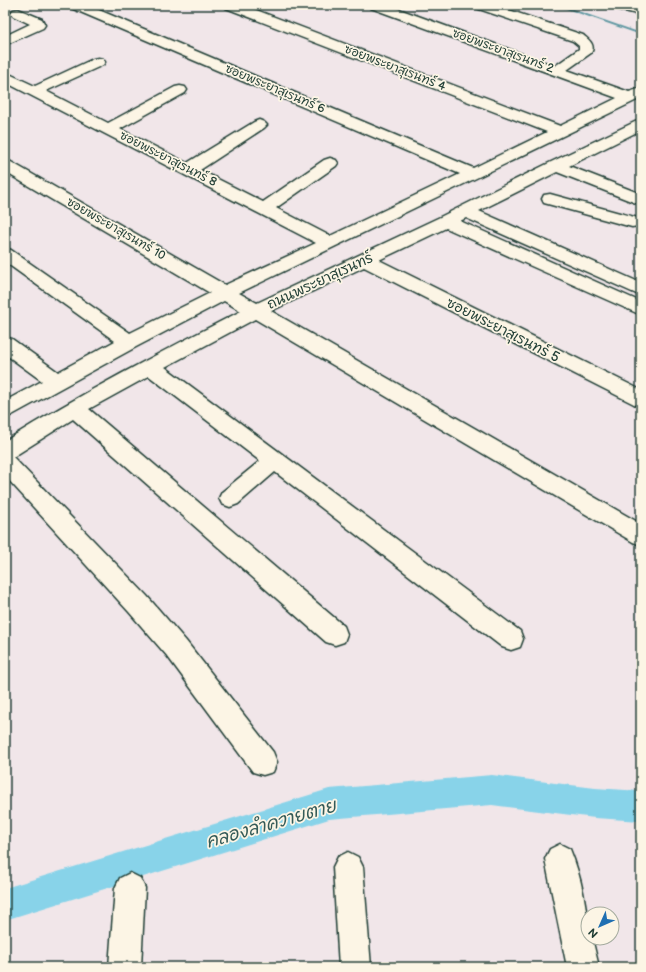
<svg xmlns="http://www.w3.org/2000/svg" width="646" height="972" viewBox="0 0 646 972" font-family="'Balsamiq Sans','Playpen Sans Thai',sans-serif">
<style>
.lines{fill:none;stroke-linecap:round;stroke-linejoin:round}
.stream{fill:#5e97a1;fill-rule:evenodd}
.canal{fill:#88d3e9;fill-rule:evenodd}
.minor-casing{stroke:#1f3d34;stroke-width:3}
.minor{fill:#fcf5e5;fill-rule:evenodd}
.labels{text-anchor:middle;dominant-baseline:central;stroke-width:3.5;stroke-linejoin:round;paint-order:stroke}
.far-street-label{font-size:12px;fill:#1f3d34;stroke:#fcf5e5}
.street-label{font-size:14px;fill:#1f3d34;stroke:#fcf5e5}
.near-water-label{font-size:18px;font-style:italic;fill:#345b58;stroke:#fcf5e5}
</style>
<rect width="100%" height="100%" fill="#f1e6e9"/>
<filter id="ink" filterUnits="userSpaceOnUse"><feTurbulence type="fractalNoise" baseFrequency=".025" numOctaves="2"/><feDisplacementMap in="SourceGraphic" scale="8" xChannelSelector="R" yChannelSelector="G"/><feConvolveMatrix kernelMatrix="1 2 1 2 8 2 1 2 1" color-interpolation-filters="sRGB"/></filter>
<g filter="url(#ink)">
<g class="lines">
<!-- stream -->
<path class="stream" d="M555,5h6l80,28v2z"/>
<!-- canal -->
<path class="canal" d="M492,775l103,13 46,3v30l-46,-3 -103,-13 -163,14 -324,101v-32l324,-99z"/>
<defs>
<path id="minor" d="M70,5h17l386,163 74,-36 -321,-124 -1,-3h18l317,121 57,-28 -246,-90 -1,-3h18l167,61 24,-17v-3l-6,-5 -97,-33 -1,-3h19l89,30c6,5 13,10 8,18l-24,17 62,22 12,-4v10l-6,3 -396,192 18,10 183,-86 109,-54 92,-44v11l-72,36 72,28v11l-84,-33 -78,39 162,72v13l-175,-78 -6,3 181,81v13l-195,-87 -67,32 262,130v17l-7,-3 -270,-137 -93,44 370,213v21l-8,-3 -378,-223 -90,48 355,264 3,8 -3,8 -9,3 -9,-3 -227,-175 -37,32 -8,3 -8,-3 -3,-6 3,-6 38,-31 -111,-85 -60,33 255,217 3,8 -3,8 -9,3 -9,-3 -253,-223 -60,38 134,139 39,45 87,111 4,10 -4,10 -10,3 -10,-3 -85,-115 -39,-45 -124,-136v-35c77,-48 156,-89 236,-130l-17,-10 -88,46 -124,68 -7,3v-17l37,-20 -37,-27v-17l7,2 46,33 57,-31 -110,-79v-14l6,2 119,83 80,-40 -205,-121v-12l6,2 214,123 91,-42 -311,-161v-10l30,14 58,-27 5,-1 5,1 2,3 -2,3 -57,26 62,32 67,-36 5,-1 5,1 2,3 -2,3 -65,36 67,34 67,-41 5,-2 5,2 3,3 -3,3 -64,42 63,32 61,-42 6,-2 6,2 2,3 -2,3 -60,42 54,28 130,-62 -389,-166z
M611,5h22l8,2v8l-29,-7z
M18,9l24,10 3,6 -2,3 -38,17v-9l25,-12 -17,-8 -2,-3 2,-3z
M550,194l88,24 2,4 -2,4 -6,1 -88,-24 -2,-4 2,-4z
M560,844l10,5c11,26 18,61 18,89h4l7,29h-32l-22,-108 5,-10z
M348,852l10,5 5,10 8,100h-32l-6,-100 5,-10z
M130,873l10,5 5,10 -4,79h-32l6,-79 5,-10z"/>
</defs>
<!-- minor casing -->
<use href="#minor" class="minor-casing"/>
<!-- minor -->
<use href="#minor" class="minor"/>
</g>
</g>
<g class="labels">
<!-- far-street labels -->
<g class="far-street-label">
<text transform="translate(503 51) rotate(20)">ซอยพระยาสุเรนทร์ 2</text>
<text transform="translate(395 68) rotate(21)">ซอยพระยาสุเรนทร์ 4</text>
<text transform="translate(275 89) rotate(23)">ซอยพระยาสุเรนทร์ 6</text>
<text transform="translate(168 159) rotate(27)">ซอยพระยาสุเรนทร์ 8</text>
<text transform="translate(116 229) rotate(30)">ซอยพระยาสุเรนทร์ 10</text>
</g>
<!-- street labels -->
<g class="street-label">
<text transform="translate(320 281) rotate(-25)">ถนนพระยาสุเรนทร์</text>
<text transform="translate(503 330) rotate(27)">ซอยพระยาสุเรนทร์ 5</text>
</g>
<!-- near-water labels -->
<g class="near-water-label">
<text transform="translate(271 824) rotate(-16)">คลองลำควายตาย</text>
</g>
</g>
<!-- margin -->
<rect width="646" height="972" fill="none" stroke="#fcf5e5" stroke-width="20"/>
<rect x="10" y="10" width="626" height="952" fill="none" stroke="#1f3d34" stroke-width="1.5" filter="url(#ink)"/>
<!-- north arrow -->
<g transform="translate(600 926) rotate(225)"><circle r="19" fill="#fcf5e5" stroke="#a4ab9e"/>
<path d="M0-3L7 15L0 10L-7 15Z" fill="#1f6fb2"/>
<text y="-6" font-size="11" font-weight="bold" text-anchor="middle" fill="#1f3d34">N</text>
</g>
</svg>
